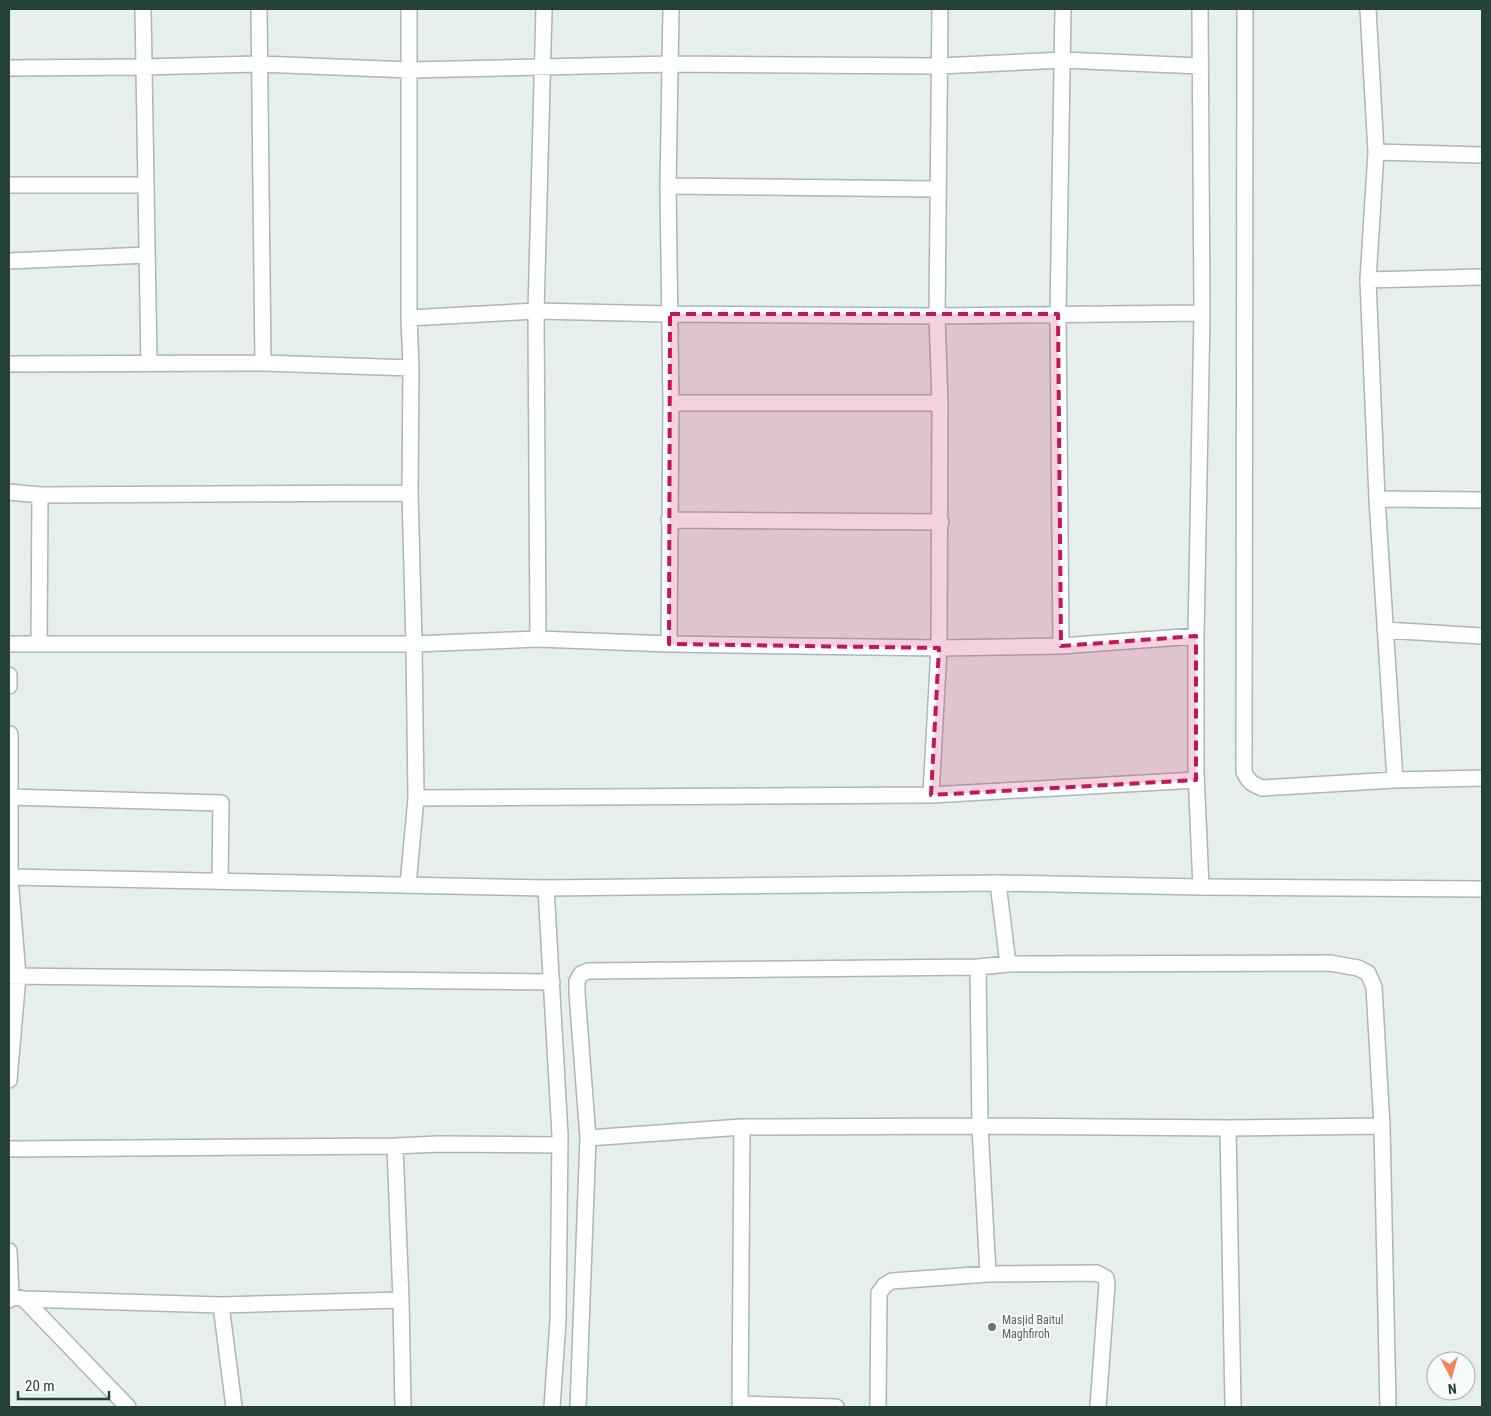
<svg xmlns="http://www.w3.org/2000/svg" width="1491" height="1416" viewBox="0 0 1491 1416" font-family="'Roboto Condensed',sans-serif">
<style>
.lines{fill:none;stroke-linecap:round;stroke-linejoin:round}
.street-casing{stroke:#a8b8b2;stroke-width:18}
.secondary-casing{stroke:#a4bbb3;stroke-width:18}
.street{stroke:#fff;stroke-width:15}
.secondary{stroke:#fff;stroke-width:15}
.marked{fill:#c2185b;fill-opacity:0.2;stroke:#c2185b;stroke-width:4;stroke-dasharray:10 6;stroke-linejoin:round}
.worship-dot{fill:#6b7280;stroke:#f7fbf9;stroke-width:2}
.labels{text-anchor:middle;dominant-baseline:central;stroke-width:4;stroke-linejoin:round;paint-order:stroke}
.worship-label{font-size:12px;fill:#5b616d;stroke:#f7fbf9;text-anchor:start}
</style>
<rect width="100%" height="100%" fill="#e6efeb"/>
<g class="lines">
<defs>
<path id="street" d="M143,9l6,354
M259,9l4,354
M1200,9l2,304 -6,323v137l5,114
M1245,9l-1,763c4,9 8,12 18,16l133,-8 87,-2
M1368,9l8,143 -8,128 9,219 18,281
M9,68l135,-1 116,-3 150,6 261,-6 268,2 124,-6 137,6
M1376,152l106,3
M9,185h137
M668,186l270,3
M9,261l138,-6
M1368,280l114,-3
M409,318l127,-7 134,3 267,2 265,-3
M9,364l254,-1 148,5
M671,403h269
M9,492l31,3 370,-2
M1377,499l105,1
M669,520l272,2
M1385,630l97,6
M538,639l-2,-328 8,-302
M9,644h405l124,-5 131,5 270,4 122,-2 135,-10
M39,644l1,-149
M669,644l2,-241 -3,-217 3,-177
M1061,646l-3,-332 5,-305
M9,675v11
M931,795l8,-147 1,-245 -3,-87 3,-307
M9,797l212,6 -1,78
M416,798l515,-3 265,-15
M998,883l10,81
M408,885l8,-87 -2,-154 -4,-151 1,-125 -2,-50v-309
M546,888l14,247 -2,186 -6,86
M978,967l2,159 8,148
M9,976l543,6
M9,1080l9,-104 -8,-99v-143
M1228,1128l5,279
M588,1138l154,-11 238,-1 248,2 154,-2
M395,1146l6,154 2,107
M9,1149l386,-3 43,-2 122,1
M9,1251l2,45 -2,4
M11,1296l13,3 197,6 180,-5
M24,1299l104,108
M221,1305l13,102
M740,1404l96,3
M578,1407l10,-269 -11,-145v-12l4,-7 7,-3 390,-4 30,-3 322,-1 28,5 10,5 6,14 8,139 6,281
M740,1407l2,-280
M878,1407l1,-114 6,-8 7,-4 96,-7 109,-1 9,5 1,6 -9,123"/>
<path id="secondary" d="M9,877l537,11 452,-5 203,4 281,2"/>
</defs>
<!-- street casing -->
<use href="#street" class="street-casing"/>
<!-- secondary casing -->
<use href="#secondary" class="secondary-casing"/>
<!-- street -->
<use href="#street" class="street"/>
<!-- secondary -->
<use href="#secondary" class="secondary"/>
</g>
<!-- marked area -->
<path class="marked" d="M670,314h388l3,332 135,-10v144l-265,15 8,-147 -270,-4z"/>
<!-- markers -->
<circle class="worship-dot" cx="992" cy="1327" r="5"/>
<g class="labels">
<!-- worship labels -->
<g class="worship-label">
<text x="1002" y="1320">Masjid Baitul<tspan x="1002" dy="14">Maghfiroh</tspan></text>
</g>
</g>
<!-- border -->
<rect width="1491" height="1416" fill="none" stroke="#24423a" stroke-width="20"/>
<!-- north arrow -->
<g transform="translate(1451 1376) rotate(174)"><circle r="24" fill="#f7fbf9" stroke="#a3b1ad"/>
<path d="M0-4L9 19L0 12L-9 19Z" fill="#f4845f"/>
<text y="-8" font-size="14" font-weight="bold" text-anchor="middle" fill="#24423a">N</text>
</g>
<!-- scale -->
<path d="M18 1391v8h91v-8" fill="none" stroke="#24423a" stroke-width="2.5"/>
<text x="25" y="1391" font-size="15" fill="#24423a" stroke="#f7fbf9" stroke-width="4" paint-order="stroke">20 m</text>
</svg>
